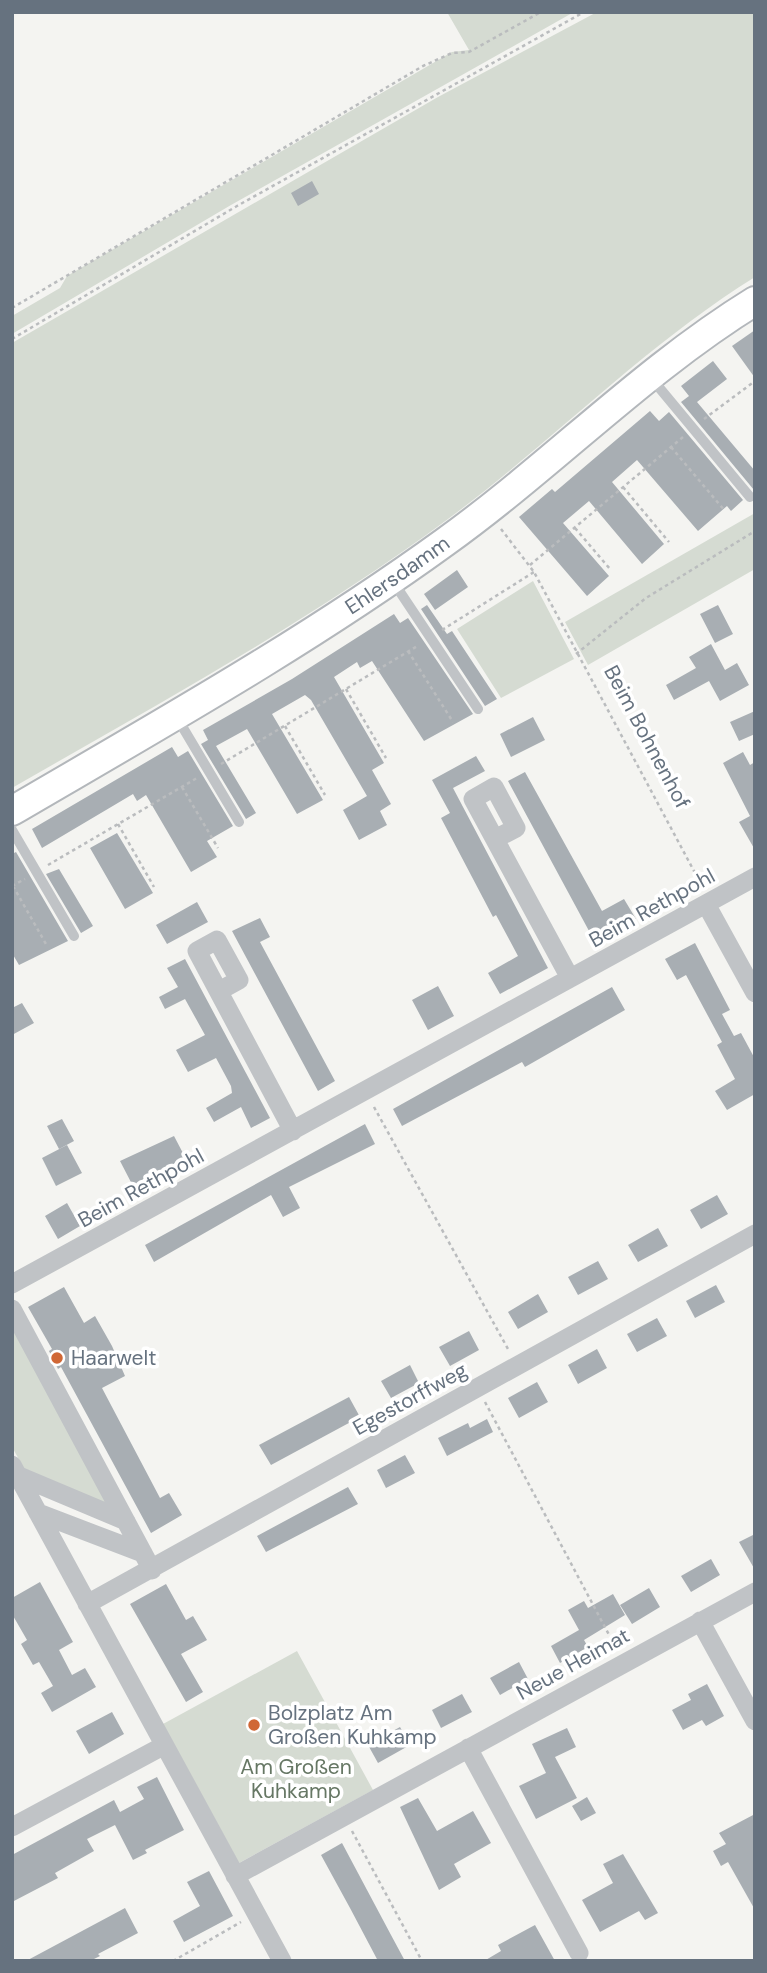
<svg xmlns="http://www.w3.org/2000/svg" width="767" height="1973" viewBox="0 0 767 1973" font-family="'DM Sans',sans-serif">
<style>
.green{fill:#d5dbd2}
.building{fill:#a8aeb3}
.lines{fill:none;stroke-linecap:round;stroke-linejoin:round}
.secondary-casing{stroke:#b3b7bb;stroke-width:32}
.path{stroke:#babcbe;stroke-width:2.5;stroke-dasharray:3.5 3.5;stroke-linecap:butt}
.lane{stroke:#c0c3c6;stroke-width:10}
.street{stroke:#c0c3c6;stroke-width:19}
.secondary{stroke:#fff;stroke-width:28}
.poi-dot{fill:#d06735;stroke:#fff;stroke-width:2.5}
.labels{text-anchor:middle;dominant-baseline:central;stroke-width:7;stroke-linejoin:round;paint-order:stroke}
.street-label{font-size:21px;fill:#66727f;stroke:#fff}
.poi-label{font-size:21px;fill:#66727f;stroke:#fff;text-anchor:start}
.park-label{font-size:21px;fill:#667764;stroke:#fff}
</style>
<rect width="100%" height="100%" fill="#f4f4f1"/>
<!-- green -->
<path class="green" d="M447,12h127l-343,193 -219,129v-18l48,-28 7,-12 385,-224 17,-2z
M597,12h158v265c-111,69 -203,165 -307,242 -138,102 -288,184 -436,269v-445l426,-246z
M755,513v56l-167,96 -23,-43z
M533,581l41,78 -73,39 -44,-69z
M12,1325l98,180 -85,-35 -13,-23z
M297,1651l76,139 -134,73 -76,-139z"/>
<!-- building -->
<path class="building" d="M312,181l7,13 -21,12 -7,-13z
M755,330v48l-23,-32z
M713,361l14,18 -30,23 58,69 -1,19 -73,-88 8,-6 -8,-10z
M650,411l9,10 10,-9 74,88 -12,11 -4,-5 -29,25 -61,-71 -25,22 52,62 -22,20 -53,-63 -26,22 46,53 -22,20 -68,-79 33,-28 3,3z
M457,570l11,17 -33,23 -11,-16z
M427,605l20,29 5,-3 45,68 -12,7 -64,-97z
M718,605l15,29 -18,9 -15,-29z
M394,614l6,9 8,-5 65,96 -49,27 -52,-80 -12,7 -3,-6 -23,15 50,86 -12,7 19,34 -11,7 7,14 -28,15 -16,-30 24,-14 -56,-96 -6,-5 -33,19 51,86 -26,14 -50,-85 -31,17 40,67 -10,6 -45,-75 7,-4 -5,-10 89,-51z
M711,644l14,26 12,-7 12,22 -29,16 -11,-20 -35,19 -8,-15 30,-17 -7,-11z
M755,711v23l-16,7 -9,-19z
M533,717l12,23 -34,17 -11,-23z
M172,747l6,10 10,-6 45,75 -26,15 10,16 -26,15 -45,-77 -9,6 -4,-7 -91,54 -10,-19z
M743,752l7,13 5,-3v88l-16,-28 11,-6 -27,-53z
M476,756l9,15 -32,17 95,180 -48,26 -12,-21 30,-17 -22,-41 -3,2 -52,-99 9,-5 -18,-33z
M525,772l77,139 22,-12 12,20 -41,23 -87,-161z
M117,833l36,60 -28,16 -35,-61z
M16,852l52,89 -49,24 -7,-12v-99z
M59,869l34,57 -12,7 -35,-59z
M197,902l11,20 -41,22 -11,-19z
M260,918l10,19 -10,5 75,139 -17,10 -86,-160z
M695,943l35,67 -8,4 12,22 7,-3 14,26v35l-28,16 -12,-19 20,-12 -18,-34 5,-3 -36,-67 -9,5 -12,-21z
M185,959l85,159 -19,10 -10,-21 -27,15 -8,-14 26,-15 -1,-7 -15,-28 -28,14 -12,-22 29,-15 -20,-36 -20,10 -6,-12 19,-10 -11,-19z
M438,986l16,30 -26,14 -16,-30z
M612,987l13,23 -100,57 -3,-5 -120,64 -9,-17z
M22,1003l12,20 -22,12v-27z
M62,1119l12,22 -15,8 -12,-23z
M365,1124l10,20 -86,43 11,21 -17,9 -12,-22 -117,67 -9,-17z
M174,1136l11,21 -51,31 -14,-27z
M67,1145l15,28 -26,13 -14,-28z
M717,1195l11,19 -27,15 -11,-19z
M67,1203l13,23 -22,13 -13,-23z
M658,1228l10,18 -30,16 -10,-17z
M598,1261l10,18 -30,16 -10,-18z
M716,1285l9,17 -30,16 -9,-17z
M64,1287l20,36 11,-7 17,30 13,30 -23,12 58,110 9,-5 13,22 -31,18 -90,-166 -3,2 -9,-18 3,-2 -24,-42z
M538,1294l10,18 -30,17 -10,-17z
M657,1318l10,18 -30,16 -10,-18z
M469,1331l10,19 -29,16 -11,-19z
M597,1349l10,19 -29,16 -10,-19z
M410,1365l9,18 -28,15 -10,-17z
M537,1382l11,20 -29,16 -11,-20z
M349,1397l11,20 -89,48 -12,-20z
M487,1419l6,13 -46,24 -9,-18 30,-15 2,5z
M405,1455l10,18 -29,15 -9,-18z
M348,1487l10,17 -92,48 -9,-16z
M755,1534v36l-16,-28z
M711,1559l9,16 -29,17 -10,-16z
M40,1582l33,60 -14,8 13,25 13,-7 11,19 -44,25 -11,-19 12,-7 -14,-24 -6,3 -12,-21 6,-4 -15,-26v-16z
M166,1584l20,36 7,-4 14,24 -26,14 22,38 -17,10 -56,-98z
M649,1588l11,19 -28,17 -12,-19z
M613,1594l12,21 -41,25 4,7 -28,16 -9,-17 28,-16 -11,-20 16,-9 4,7z
M519,1662l9,17 -28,16 -10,-17z
M707,1684l17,32 -18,10 -4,-6 -19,10 -11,-20 19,-10 -3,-6z
M462,1694l10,18 -31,16 -9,-18z
M112,1712l12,22 -35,20 -13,-23z
M400,1727l10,18 -32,18 -10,-18z
M567,1728l9,19 -21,10 22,41 -41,21 -17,-33 27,-13 -14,-29z
M157,1777l27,53 -39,20 2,3 -14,7 -18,-35 -28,14 7,12 -39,22 3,5 -46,24v-47l102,-55 6,12 24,-13 -7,-12z
M587,1797l9,16 -15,8 -9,-15z
M418,1798l19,33 36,-20 18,32 -37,21 7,13 -22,13 -39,-83z
M755,1814v96l-27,-48 -7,4 -8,-15 13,-7 -7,-11z
M342,1843l49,92 14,26h-27l-28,-53 -29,-53z
M623,1854l35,59 -13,7 -6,-9 -39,21 -18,-32 31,-17 -10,-19z
M209,1871l24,45 -49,26 -11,-21 27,-15 -13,-24z
M125,1908l13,25 -40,21 2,2 -10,5h-64z
M535,1925l20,36h-71l17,-10 -3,-6z"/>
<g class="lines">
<defs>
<g id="secondary">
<path id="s1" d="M12,811c147,-86 295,-169 433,-269 106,-76 198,-172 310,-241"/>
</g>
</defs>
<!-- secondary casing -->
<use href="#secondary" class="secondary-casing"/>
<!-- path -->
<path class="path" d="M12,308l411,-242 29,-13 17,-1 72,-40
M12,339l225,-133 347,-194
M704,419l51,-38
M671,447l54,64
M623,487l46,55
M575,528l35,41
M501,529l33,43 168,314
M530,565l153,-128
M442,630l92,-58
M408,651l45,71
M576,654l70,-56 109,-67
M346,689l40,69
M285,726l40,69
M221,764l198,-119
M182,787l36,61
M118,824l36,63
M48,865l149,-87
M12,886l13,-7
M13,886l33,58
M374,1107l134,242
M485,1402l130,244
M352,1831l70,130
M173,1961l68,-39"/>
<!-- lane -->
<path class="lane" d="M652,379l98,118
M392,580l86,129
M176,716l63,106
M12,830l62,106"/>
<!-- street -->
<path class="street" d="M495,839l21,-11 -22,-41 -21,12 97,179
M706,904l49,89
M219,991l20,-11 -22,-40 -20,11 96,180
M12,1284l743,-407
M12,1309l140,261
M12,1465l270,496
M19,1476l107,45
M38,1513l105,40
M87,1604l668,-370
M700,1621l55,100
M468,1748l111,205
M12,1827l151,-81
M235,1876l520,-284"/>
<!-- secondary -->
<use href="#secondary" class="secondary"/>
</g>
<!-- markers -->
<g class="poi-dot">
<circle cx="57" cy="1358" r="7"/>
<circle cx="254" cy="1725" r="7"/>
</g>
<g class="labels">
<!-- street labels -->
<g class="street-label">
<text stroke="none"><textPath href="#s1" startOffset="452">Ehlersdamm</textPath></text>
<text transform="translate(647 737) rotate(62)">Beim Bohnenhof</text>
<text transform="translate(652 908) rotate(-29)">Beim Rethpohl</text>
<text transform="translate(141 1188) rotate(-29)">Beim Rethpohl</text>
<text transform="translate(410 1399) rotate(-29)">Egestorffweg</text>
<text transform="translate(573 1664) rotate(-29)">Neue Heimat</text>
</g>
<!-- poi labels -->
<g class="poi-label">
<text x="71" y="1358">Haarwelt</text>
<text x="268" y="1713">Bolzplatz Am<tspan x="268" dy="24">Großen Kuhkamp</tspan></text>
</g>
<!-- park labels -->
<g class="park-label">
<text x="296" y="1767">Am Großen<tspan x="296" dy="24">Kuhkamp</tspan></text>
</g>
</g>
<!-- border -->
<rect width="767" height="1973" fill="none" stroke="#66727f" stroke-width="28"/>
</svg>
